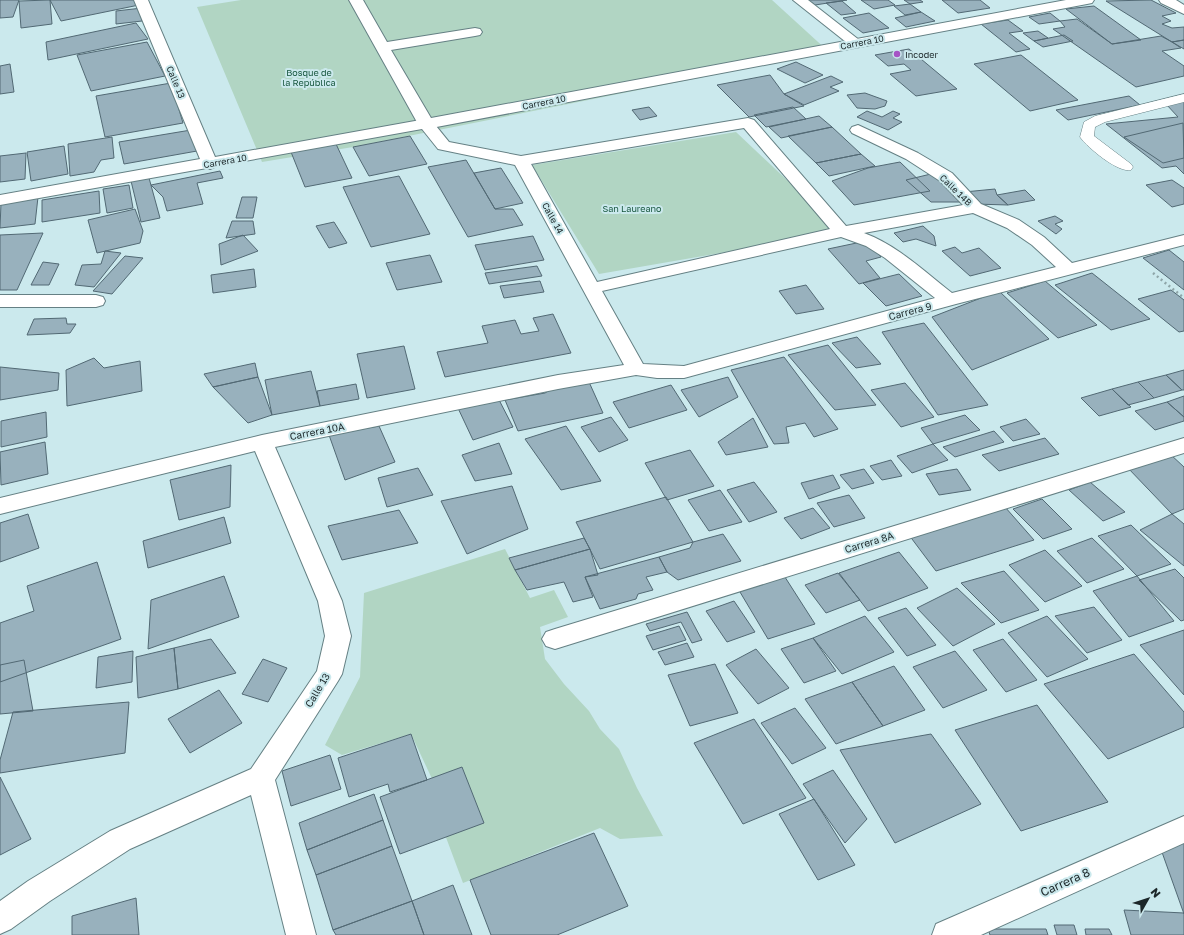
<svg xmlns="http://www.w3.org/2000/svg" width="1184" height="935" viewBox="0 0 1184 935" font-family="'Golos Text',sans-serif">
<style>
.green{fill:#b1d5c3}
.building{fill:#98b1bd;stroke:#526974}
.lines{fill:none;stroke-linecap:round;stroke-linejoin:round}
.service-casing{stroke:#658084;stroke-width:1}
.pedestrian-casing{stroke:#658084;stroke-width:2}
.minor-casing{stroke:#658084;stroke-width:2}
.path{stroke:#8fa6a9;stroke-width:2.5;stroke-dasharray:2 3;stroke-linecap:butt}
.service{fill:#fff;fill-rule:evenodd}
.pedestrian{fill:#fff;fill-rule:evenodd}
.minor{fill:#fff;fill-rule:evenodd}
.poi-dot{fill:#a654c5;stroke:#cbe9ed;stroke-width:1.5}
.labels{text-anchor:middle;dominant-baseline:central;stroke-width:4;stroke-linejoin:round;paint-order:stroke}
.far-street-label{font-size:9px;fill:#1c2729;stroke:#cbe9ed}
.far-poi-label{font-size:9px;fill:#1c2729;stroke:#cbe9ed;text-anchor:start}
.far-park-label{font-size:9px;fill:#17563e;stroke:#cbe9ed}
.street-label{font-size:10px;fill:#1c2729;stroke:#cbe9ed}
.near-street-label{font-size:12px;fill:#1c2729;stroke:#cbe9ed}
</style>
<rect width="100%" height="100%" fill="#cbe9ed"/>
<!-- green -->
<path class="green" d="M241,0h531l57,52 -476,95 -91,15 -65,-155z
M736,132l106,100 -243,42 -67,-109z
M505,549l25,49 24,-8 14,27 -28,10 5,32 19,25 25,27 11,18 19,20 18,39 26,48 -43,3 -20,-11 -137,55 -19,-51 -10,-49 -23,-49 -69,21 -17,-10 35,-68 4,-84z"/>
<!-- building -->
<path class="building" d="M0,0h19l-6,17 -13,1z
M50,0h86l3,5 -78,16z
M50,0l2,24 -31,4 -2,-27z
M808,0h39l-32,5z
M861,0h27l7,5 -21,4z
M904,0h16l3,2 -13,2z
M942,0h38l10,8 -32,5z
M1151,0l25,13 -14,3 9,5 -9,3 10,4 12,-1v13l-12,2 -66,-41z
M842,1l14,12 -15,2 -15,-12z
M910,4l11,8 -16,3 -11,-9z
M1094,6l47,34 -29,4 -46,-35z
M142,8v13l-26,3v-13z
M921,12l14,9 -29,6 -11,-9z
M869,13l20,15 -26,5 -20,-15z
M1050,13l10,8 -21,3 -10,-7z
M1077,19l35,25 49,-8 11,6 9,6 -19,3 22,15v10l-48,11 -83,-58 12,-2 -5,-6z
M1008,20l15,11 -14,2 21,16 -14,3 -35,-28z
M136,23l12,16 -100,21 -2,-18z
M1038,31l10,7 -14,3 -11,-8z
M1064,35l9,6 -30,6 -9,-6z
M1184,40v9l-12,-7z
M147,42l18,34 -74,15 -14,-36z
M909,49l48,40 -41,7 -26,-22 21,-4 -7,-6 -16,2 -13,-11z
M1021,55l57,45 -48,11 -56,-47z
M796,62l27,13 -18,8 -28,-14z
M10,64l4,28 -14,2v-28z
M770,75l14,19 20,12 -55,11 -32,-32z
M831,76l12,6 -13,5 9,4 -35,14 -20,-11z
M171,83l12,40 -78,14 -9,-41z
M865,93l22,8 -2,5 -10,3 -18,-1 -10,-13z
M1129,96l11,9 -72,15 -12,-10z
M1184,100v74l-8,-8 -14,2 -56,-44 72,-7 -12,-13z
M649,107l8,9 -17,4 -8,-10z
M793,107l13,12 -40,8 -12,-12z
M867,111l15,6 11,-6 7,3 -7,4 9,4 -14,8 -31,-13z
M819,116l13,11 -51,11 -12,-11z
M1183,123l1,35 -21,5 -39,-26z
M832,127l29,27 -45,9 -28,-27z
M191,130l6,21 -73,13 -5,-22z
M410,136l17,28 -58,12 -16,-29z
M112,137l2,21 -13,2 -7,12 -24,4 -2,-32z
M336,144l16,34 -47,9 -14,-35z
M64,146l4,28 -37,7 -4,-29z
M26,153l-1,26 -25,3v-26z
M861,154l14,12 -46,10 -13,-13z
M466,160l29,49h18l10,16 -55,12 -40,-70z
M900,162l30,29 -76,14 -22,-24 36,-13z
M501,168l22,35 -28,6 -21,-36z
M220,171l3,7 -26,5 6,21 -36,7 -4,-14 -12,-12z
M935,173l29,29h-33l-25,-22z
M399,176l31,58 -59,13 -28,-60z
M149,178l11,40 -19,4 -10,-41z
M1172,180l12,8v16l-12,3 -26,-22z
M129,185l4,23 -26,5 -4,-24z
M995,189l2,6 11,10 -34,-1 -10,-12z
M1025,190l10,10 -27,5 -11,-10z
M99,191l1,22 -58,9v-22z
M38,197l-3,27 -35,4 1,-25z
M242,197h15l-4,21h-17z
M135,209l8,22 -3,12 -43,10 -9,-33z
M1055,216l8,5 -8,3 7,5 -6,5 -18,-13z
M232,221h21l2,13 -29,4z
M334,222l13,21 -18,5 -13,-22z
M923,226l11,10 2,10 -20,-7 -13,3 -9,-9z
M43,233l-26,57h-17v-55z
M243,235l15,16 -37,14 -2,-21z
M533,236l11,24 -59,10 -10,-25z
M866,241l15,16 -15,4 14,17 -21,6 -31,-35z
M955,247l7,6 17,-5 22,20 -31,8 -28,-25z
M1169,250l15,12v28l-41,-32z
M105,251l16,2 -27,34 -19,-2 7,-20 19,-1z
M430,255l12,27 -45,8 -11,-27z
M125,256l18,2 -31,36 -19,-3z
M43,262l16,2 -10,21h-18z
M537,266l5,10 -53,8 -4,-11z
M254,269l2,18 -43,6 -2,-18z
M1092,273l58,46 -39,11 -56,-45z
M899,274l23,22 -36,10 -23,-23z
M540,281l4,11 -40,6 -4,-12z
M1045,281l52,44 -39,13 -51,-45z
M806,285l18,24 -28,5 -17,-23z
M1171,290l13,10v31l-5,1 -41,-33z
M999,291l50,48 -77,31 -40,-53z
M553,314l18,39 -126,24 -8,-25 51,-9 -6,-17 33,-6 6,14 18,-3 -6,-13z
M66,318l1,6h9l-6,9 -43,2 7,-16z
M924,323l64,82 -50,10 -56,-83z
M857,337l24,27 -25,4 -24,-25z
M828,345l48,60 -41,5 -47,-55z
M404,346l11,43 -48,9 -10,-44z
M784,357l54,72 -24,8 -9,-14 -19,4 3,16 -15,1 -43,-74z
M94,358l10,10 36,-7 2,30 -75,15 -1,-36z
M255,363l3,14 -45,10 -9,-13z
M0,367l59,6 -1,17 -58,10z
M1184,370v20h-2l-16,-15z
M311,371l9,35 -48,9 -7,-35z
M1166,375l16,15 -28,8 -16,-16z
M258,377l14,38 -24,8 -35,-36z
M728,377l10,20 -39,20 -18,-27z
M564,382h25l14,31 -85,18 -13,-31 40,-7z
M1138,382l16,16 -26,7 -16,-16z
M905,383l29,34 -33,10 -30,-37z
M356,384l3,15 -39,7 -3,-15z
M671,385l16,25 -58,18 -16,-26z
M1112,389l19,18 -32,9 -18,-18z
M497,396l16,31 -40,13 -16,-34z
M1184,396v21l-17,-15z
M1167,402l17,15v4l-29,9 -20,-19z
M46,412l1,25 -46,10v-26z
M965,415l15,15 -47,14 -12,-16z
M611,417l17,23 -29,12 -18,-25z
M753,418l15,29 -42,8 -8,-13z
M1026,419l14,15 -27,7 -13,-14z
M379,426l16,36 -50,18 -16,-45z
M566,426l35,55 -40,9 -36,-51z
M994,431l10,11 -49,15 -12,-10z
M1045,438l14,16 -60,17 -17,-16z
M45,442l3,32 -47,11 -1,-33z
M499,443l13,31 -37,7 -13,-26z
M933,444l15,16 -36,13 -15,-17z
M690,450l24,36 -47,14 -22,-37z
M1170,454l14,13v42l-12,5 -45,-47z
M891,460l11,16 -20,4 -12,-14z
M231,465l-1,42 -51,13 -9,-40z
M418,468l15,27 -46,12 -9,-29z
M864,469l10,14 -22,6 -12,-14z
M957,469l14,21 -32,5 -13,-21z
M833,475l7,13 -31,11 -8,-16z
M754,482l23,30 -28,10 -22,-32z
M1090,482l35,30 -22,9 -34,-31z
M512,486l16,43 -61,25 -26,-53z
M720,490l22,32 -33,9 -21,-31z
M849,495l16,23 -31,9 -17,-24z
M666,497l27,45 -93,27 -24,-47z
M1042,499l30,30 -29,10 -30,-30z
M1005,507l29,33 -98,31 -27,-36z
M813,508l17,20 -29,11 -17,-21z
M399,510l19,33 -76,17 -14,-34z
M28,514l11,34 -39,14v-39z
M1172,514l12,10v42l-44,-36z
M224,517l7,26 -83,25 -5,-27z
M1131,525l40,39 -34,12 -39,-40z
M723,534l18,27 -63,19 -11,-8 -8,-15 31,-9 3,-6z
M584,538l6,11 -75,21 -6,-12z
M1092,538l32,31 -37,14 -30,-32z
M590,549l8,26 -13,2 8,20 -20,5 -9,-20 -37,8 -12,-20z
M1045,550l37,36 -37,16 -36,-37z
M899,552l29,36 -60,23 -29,-38z
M659,557l8,15 -21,5 7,13 -15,4 -2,5 -36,10 -15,-32z
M97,562l24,77 -121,43v-59l34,-12 -7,-25z
M1175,569l9,9v42l-3,1 -42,-41z
M1004,571l35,39 -38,13 -40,-40z
M838,573l22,27 -34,13 -21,-28z
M783,574l32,50 -47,15 -31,-52z
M224,576l15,41 -91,32 3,-49z
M1137,576l37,45 -45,16 -36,-46z
M957,588l38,36 -42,22 -36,-38z
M734,601l21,31 -28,10 -21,-31z
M1094,607l28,33 -35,13 -32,-37z
M906,608l30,37 -29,11 -29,-38z
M687,612l15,28 -10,3 -11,-21 -31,9 -4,-7z
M865,616l29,36 -52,22 -29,-36z
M1047,616l41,43 -41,18 -39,-44z
M679,626l7,14 -33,10 -7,-14z
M1184,630v65l-44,-50z
M813,638l23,33 -32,12 -23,-34z
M211,639l25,34 -58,16 -4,-41z
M1003,639l34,41 -31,12 -33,-42z
M687,643l7,14 -29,8 -7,-13z
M174,648l4,41 -40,9 -2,-41z
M756,649l33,39 -31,16 -32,-39z
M133,651l-1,31 -36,6 2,-31z
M955,651l32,39 -44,18 -30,-41z
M1134,654l50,58v15l-76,32 -64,-75z
M263,659l24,9 -19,34 -26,-8z
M24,660l9,51 -33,3v-49z
M715,664l23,49 -48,13 -22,-51z
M894,666l31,44 -42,16 -31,-44z
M852,682l31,44 -47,18 -31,-45z
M219,690l23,33 -52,30 -22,-34z
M129,702l-4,51 -125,20v-13l13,-48z
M1037,705l71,97 -87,29 -66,-101z
M795,708l31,40 -34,16 -31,-41z
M754,719l52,79 -63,26 -49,-81z
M411,734l16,46 -37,12 -2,-8 -39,13 -11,-39z
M931,734l50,70 -86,39 -55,-93z
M330,755l11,34 -50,17 -9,-35z
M462,767l22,56 -84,31 -20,-57z
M833,770l34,49 -22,24 -42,-59z
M0,777l31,62 -31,16z
M374,794l9,26 -76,30 -8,-27z
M814,799l41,66 -37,15 -39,-66z
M383,820l9,26 -76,29 -9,-25z
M594,833l34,73 -71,29h-66l-21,-55z
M1158,841h26v73z
M392,846l20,55 -79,29 -17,-55z
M453,885l19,50h-48l-12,-34z
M136,898l3,37h-67v-19z
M412,901l12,34h-88l-3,-5z
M1124,910l60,3v22h-53z
M1054,925h20l3,10h-20z
M988,929h58l2,6h-58z
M1085,929h24l3,6h-26z"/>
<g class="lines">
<defs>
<path id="service" d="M1184,94v8l-79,20 -10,5 -1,9 37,28 2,3 -2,3c-13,3 -43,-22 -51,-33l4,-15 11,-6z"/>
<path id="pedestrian" d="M349,0h14l24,42 88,-14 5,1 2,3 -2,3 -5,1 -84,14 40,68 635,-118h28l-2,3 -5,1 -661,125 -6,-2 -2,-3z"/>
<path id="minor" d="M134,0h14l67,157 211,-38 6,2 17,21 72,14 227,-38 6,2 92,106 117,-21 -23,-24 -34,-22 -54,-26 -2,-3 2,-3 6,-2 60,28 34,20 29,31 38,16 25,17 28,26 112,-28v10l-228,59 -272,74h-27l-21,-3 -78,14 -283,58 67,154 9,35 -9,38 -4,7 -63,99 41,155h-30l-35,-140 -121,54 -80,52 -39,28 -11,5v-33l28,-20 82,-50 141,-62 66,-98 8,-35 -7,-35 -63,-150 -255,63v-16l262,-63 296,-60 66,-10 -109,-200 -77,-16 -16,-20 -205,37 -7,3 -3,-1 -207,37v-10l200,-36zM744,128l86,101 -233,53 -66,-118zM973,213l34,15 25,17 24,22 -104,26c-27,-21 -55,-48 -88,-60zM841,237l25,9 19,12 50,40 -251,68 -41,-2 -41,-73z
M793,0h15l55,43 -2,3h-10z
M1159,0h17l8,5v9l-23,-11z
M0,295h96l7,2 2,4 -2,4 -7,2h-96z
M1184,438v15l-629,196 -9,-3 -4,-7 4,-7 9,-3z
M1184,816v27l-203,92h-49l4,-11z"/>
</defs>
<!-- service casing -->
<use href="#service" class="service-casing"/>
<!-- pedestrian casing -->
<use href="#pedestrian" class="pedestrian-casing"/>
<!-- minor casing -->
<use href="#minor" class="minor-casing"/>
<!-- path -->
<path class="path" d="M1153,273l31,25"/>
<!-- service -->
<use href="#service" class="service"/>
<!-- pedestrian -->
<use href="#pedestrian" class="pedestrian"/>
<!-- minor -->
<use href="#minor" class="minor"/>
</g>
<!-- markers -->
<circle class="poi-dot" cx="897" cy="54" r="4"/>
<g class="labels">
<!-- far-street labels -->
<g class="far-street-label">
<text transform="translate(862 42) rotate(-11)">Carrera 10</text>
<text transform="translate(176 82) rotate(67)">Calle 13</text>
<text transform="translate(544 102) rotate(-11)">Carrera 10</text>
<text transform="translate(225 161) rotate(-10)">Carrera 10</text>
<text transform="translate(956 190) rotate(44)">Calle 14B</text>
<text transform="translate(553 218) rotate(61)">Calle 14</text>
</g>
<!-- far-poi labels -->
<g class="far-poi-label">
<text x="905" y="54">Incoder</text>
</g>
<!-- far-park labels -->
<g class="far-park-label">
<text x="309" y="72">Bosque de<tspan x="309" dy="10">la República</tspan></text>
<text x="632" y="208">San Laureano</text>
</g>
<!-- street labels -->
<g class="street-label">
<text transform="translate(910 311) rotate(-15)">Carrera 9</text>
<text transform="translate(317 431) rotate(-11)">Carrera 10A</text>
<text transform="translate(869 542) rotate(-17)">Carrera 8A</text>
<text transform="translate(317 690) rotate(-59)">Calle 13</text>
</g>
<!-- near-street labels -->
<g class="near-street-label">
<text transform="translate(1065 882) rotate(-24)">Carrera 8</text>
</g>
</g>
<!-- north arrow -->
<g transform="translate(1148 899) rotate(51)" stroke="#cbe9ed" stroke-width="3" paint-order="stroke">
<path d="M0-3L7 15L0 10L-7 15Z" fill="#1c2729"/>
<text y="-6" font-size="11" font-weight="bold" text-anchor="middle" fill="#1c2729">N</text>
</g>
</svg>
